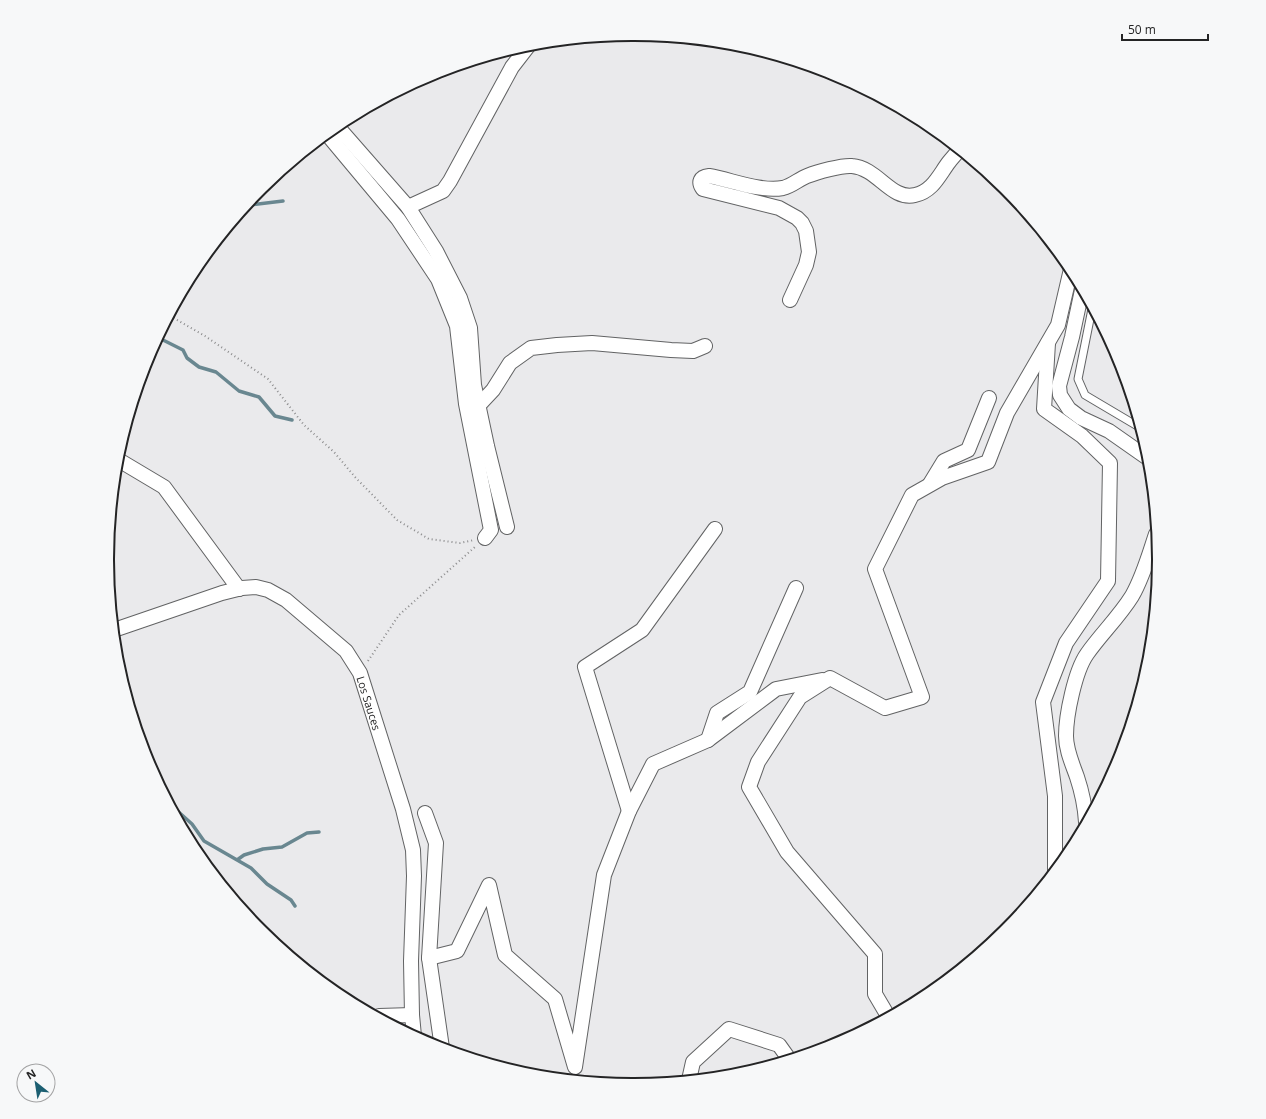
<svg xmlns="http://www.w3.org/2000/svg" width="1266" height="1119" viewBox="0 0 1266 1119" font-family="'Open Sans',sans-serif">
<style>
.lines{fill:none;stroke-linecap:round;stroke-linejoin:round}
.stream{stroke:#698790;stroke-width:3.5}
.service-casing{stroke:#626364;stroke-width:9}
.minor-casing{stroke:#626364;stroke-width:16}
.path{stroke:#8b8b8c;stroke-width:2;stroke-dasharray:1 3;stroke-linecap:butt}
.service{stroke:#fff;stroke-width:7}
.minor{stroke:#fff;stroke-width:14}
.labels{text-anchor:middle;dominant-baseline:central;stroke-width:4;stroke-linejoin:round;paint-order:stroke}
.street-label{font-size:11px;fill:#242425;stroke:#f7f8f9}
.rim{fill:none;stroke:#242425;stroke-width:2}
</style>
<rect width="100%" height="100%" fill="#eaeaec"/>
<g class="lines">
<!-- stream -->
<path class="stream" d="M245,208l5,-3 33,-4
M159,338l24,12 4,8 12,9 17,5 23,19 20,6 16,19 17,4
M173,807l19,17 12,17 47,27 16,16 24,16 4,6
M237,860l7,-5 19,-6 19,-2 25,-14 12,-1"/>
<defs>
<path id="service" d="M1092,309l-14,70 7,16 54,32"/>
<g id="minor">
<path d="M337,126l71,81 28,44 24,47 10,30 4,57 13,61 20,81"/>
<path d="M327,134l71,85 40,60 19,47 9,78 25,126 -6,8"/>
<path d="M408,207l35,-16 7,-10 62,-114 17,-22"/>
<path d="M1082,290l-10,47 -13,49 1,9 9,14 12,9 28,13 40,28"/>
<path d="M790,300l16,-35 3,-13 -3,-21 -4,-8 -5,-5 -18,-10 -76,-19c-5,-7 -3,-12 6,-13 23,4 51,16 74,12 9,-2 16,-9 24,-12 10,-4 35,-11 45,-10 26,2 39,35 63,29 18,-4 24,-20 34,-33 3,-4 7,-8 10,-12"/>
<path d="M1048,343l-4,66 38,27 28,27 -2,118 -42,62 -23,59 12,94v74"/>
<path d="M478,406l15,-16 17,-27 21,-15 26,-3 35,-2 79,7 22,1 12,-5"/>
<path d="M117,459l47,28 75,102"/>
<path d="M930,484l14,-23 24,-11 21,-52"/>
<path id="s1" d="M114,630l108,-37 20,-5 14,-1 12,3 18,10 60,51 14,22 43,136 10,41 1,26 -3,85 1,54 2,21"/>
<path d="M708,740l9,-27 33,-21 46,-104"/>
<path d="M629,811l-44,-144 57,-37 73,-101"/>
<path d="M425,813l11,30 -7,115 13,90"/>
<path d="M1086,822c-1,-16 -4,-30 -9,-45 -5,-14 -11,-27 -11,-41 0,-21 9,-65 21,-82 14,-20 32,-37 45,-58 11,-19 17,-41 24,-62"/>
<path d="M429,958l28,-7 32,-66 16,70 50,44 20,68 29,-192 25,-64 24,-47 55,-24 68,-51 46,-9"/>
<path d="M379,1016l33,-1"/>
<path d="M888,1016l-13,-22v-40l-88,-102 -38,-65 9,-25 42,-65 30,-19 55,30 37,-11 -47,-128 37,-74 30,-17 46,-16 19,-49 51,-88 13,-56"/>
<path d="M689,1080l4,-18 36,-33 50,16 10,14"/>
</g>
</defs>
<!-- service casing -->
<use href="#service" class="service-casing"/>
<!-- minor casing -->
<use href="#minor" class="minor-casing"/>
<!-- path -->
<path class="path" d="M170,316l35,20 63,43 36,46 30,27 21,25 42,43 32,19 31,4 14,-3
M368,661l31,-46 77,-69"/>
<!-- service -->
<use href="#service" class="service"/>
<!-- minor -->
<use href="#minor" class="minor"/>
</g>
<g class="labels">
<!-- street labels -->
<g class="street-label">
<text stroke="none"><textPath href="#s1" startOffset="318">Los Sauces</textPath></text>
</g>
</g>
<!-- crop -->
<path d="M0 0H1266V1119H0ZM632 41H634A518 518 0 0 1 1152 559V560A518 518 0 0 1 634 1078H632A518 518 0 0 1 114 560V559A518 518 0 0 1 632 41Z" fill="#f7f8f9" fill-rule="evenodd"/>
<path class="rim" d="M632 41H634A518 518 0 0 1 1152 559V560A518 518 0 0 1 634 1078H632A518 518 0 0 1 114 560V559A518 518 0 0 1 632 41Z"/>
<!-- north arrow -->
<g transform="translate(36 1083) rotate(330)"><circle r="19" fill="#f7f8f9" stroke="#a3a3a4"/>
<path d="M0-3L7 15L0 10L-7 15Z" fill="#1c5f72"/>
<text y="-6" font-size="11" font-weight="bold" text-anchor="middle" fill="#242425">N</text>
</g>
<!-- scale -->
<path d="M1122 34v6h86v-6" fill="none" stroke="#242425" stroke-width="2"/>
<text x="1128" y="34" font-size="12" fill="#242425" stroke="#f7f8f9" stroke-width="3" paint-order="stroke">50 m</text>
</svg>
